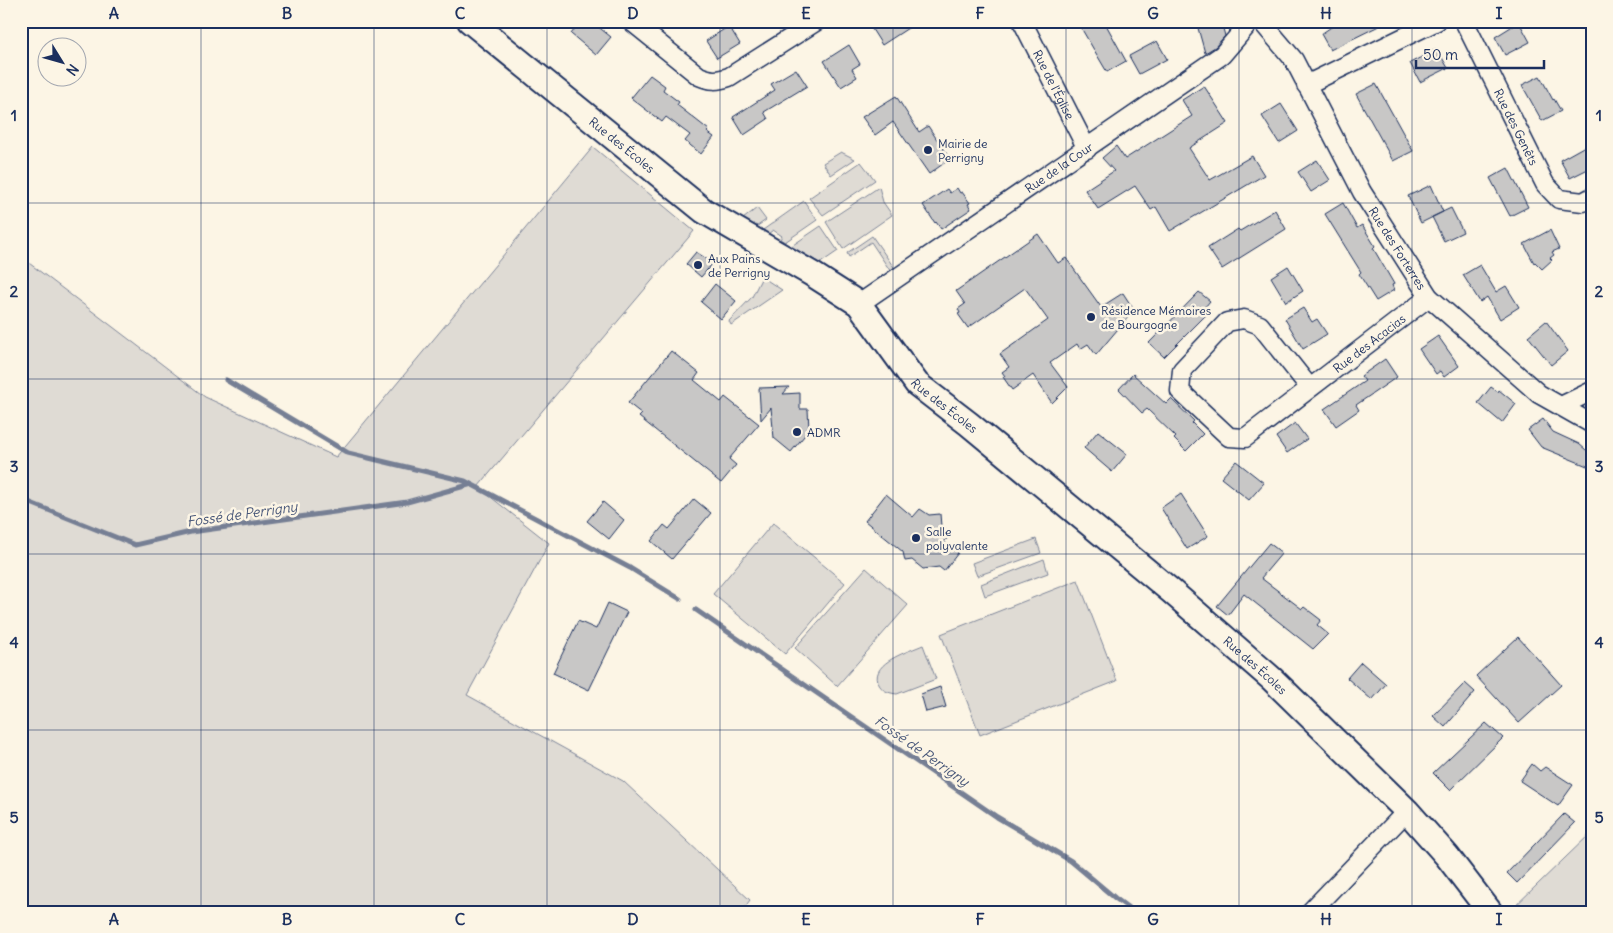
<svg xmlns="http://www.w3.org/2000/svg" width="1613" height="933" viewBox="0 0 1613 933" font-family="Delius,sans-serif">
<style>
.green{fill:#dfdbd4;stroke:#7d8599}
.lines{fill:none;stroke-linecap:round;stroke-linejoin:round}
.stream{stroke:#767f94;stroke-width:5}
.building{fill:#c8c7c6;stroke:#1b2f5e}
.street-casing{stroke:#1b2f5e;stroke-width:21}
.secondary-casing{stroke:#1b2f5e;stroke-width:28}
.street{stroke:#fcf5e5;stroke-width:18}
.secondary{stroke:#fcf5e5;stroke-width:24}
.grid{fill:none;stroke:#1b2f5e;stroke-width:1;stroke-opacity:0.55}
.poi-dot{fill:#1b2f5e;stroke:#fcf5e5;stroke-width:2}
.labels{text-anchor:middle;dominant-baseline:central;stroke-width:5;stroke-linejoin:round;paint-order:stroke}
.street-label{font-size:12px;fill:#1b2f5e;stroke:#fcf5e5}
.poi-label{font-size:12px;fill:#1b2f5e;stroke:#fcf5e5;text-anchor:start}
.water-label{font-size:14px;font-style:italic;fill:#485779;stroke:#fcf5e5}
.neatline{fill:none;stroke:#1b2f5e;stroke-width:2}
.grid-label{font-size:16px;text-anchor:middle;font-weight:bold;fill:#1b2f5e}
</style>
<rect width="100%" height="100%" fill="#fcf5e5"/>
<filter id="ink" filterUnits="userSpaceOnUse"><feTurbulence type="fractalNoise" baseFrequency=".02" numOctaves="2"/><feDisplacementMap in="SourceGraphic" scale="10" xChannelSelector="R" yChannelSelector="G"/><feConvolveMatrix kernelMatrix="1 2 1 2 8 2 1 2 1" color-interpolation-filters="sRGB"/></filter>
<g filter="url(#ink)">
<!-- green -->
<path class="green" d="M593,147l101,84 -216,256 71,56 -82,152 156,86 127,119 -9,12h-720v-655l184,140 131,60z
M841,152l14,7 -24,16 -8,-12z
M861,162l14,18 -52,35 -14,-17z
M879,187l4,15 9,13 -49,34 -17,-27z
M804,201l13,19 -32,22 -5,-3 2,-3 -9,-6 -5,4 -5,-4z
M757,208l9,12 -10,7 -13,-8z
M821,226l17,25 -19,13 -29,-17z
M872,236l23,33 -4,3 -20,-30 -22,15 -2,-4z
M762,277l20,13 -51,35 -2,-4 23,-24z
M773,523l72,60 -60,71 -72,-60z
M1036,539l5,14 -64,23 -5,-13z
M1044,559l4,14 -63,23 -4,-12z
M866,568l42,37 -71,81 -42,-38z
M1078,580l39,101 -137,54 -39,-101z
M923,645l13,34 -39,15c-8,-1 -16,-3 -19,-12 -7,-20 32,-31 45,-37z
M1592,832v80h-83z"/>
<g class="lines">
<!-- stream -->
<path class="stream" d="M226,380l122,73 117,28 165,87 50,31
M21,499l114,46 56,-13 216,-30 65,-18
M696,610l301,207 74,44 44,37 19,14"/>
</g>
<!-- building -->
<path class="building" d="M581,21h10l20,16 -15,18 -25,-21z
M878,21h41l-37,24 -12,-19z
M1077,21h27l22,40 -19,11z
M1196,21h25l4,15 -10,11 -10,6z
M1340,21h49l-59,29 -9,-16z
M1519,22l11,20 -25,13 -10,-18z
M729,26l11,18 -23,14 -11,-17z
M1157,41l10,18 -28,15 -10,-18z
M849,45l11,19 -8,5 5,8 -16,10 -17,-26z
M1437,49l11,19 -28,14 -10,-19z
M796,69l11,17 -43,26 4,7 -24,16 -11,-18 42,-27 -4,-6z
M650,75l15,11 -2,4 16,12 -2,3 32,25 -2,2 7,5 -13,17 -16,-13 5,-6 -24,-18 -4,5 -31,-24z
M1540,76l13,24 1,-1 7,12 -19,10 -20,-36z
M1376,84l37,67 -20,10 -37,-67z
M1204,86l24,37 -39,25 21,32 42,-24 12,19 -94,56 -14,-24 -5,3 -16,-24 -37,23 -13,-19 29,-19 -12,-13 14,-12 9,13 67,-43 -10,-16z
M896,96l23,36 9,-6 22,33 -21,15 -36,-52 -18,13 -13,-18z
M1281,104l17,27 -19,12 -17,-27z
M1585,146l7,14v7l-22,11 -10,-18z
M1317,160l13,20 -19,12 -13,-20z
M1508,168l20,39 -18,9 -20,-38z
M1431,185l12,27 -22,11 -13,-27z
M957,188l3,5 2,-1 8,11 -2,1 3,5 -30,20 -5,-7 -1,1 -12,-18 24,-16 3,4z
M1343,203l14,25 5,-3 13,21 -2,2 21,36 -2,1 2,5 -18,11 -17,-27 2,-2 -36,-58z
M1451,208l12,24 -19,9 -12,-24z
M1275,210l11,19 -64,40 -14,-21 30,-19 2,2z
M1550,230l9,19 -7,3 2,3 -4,3 2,2 -10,9 -7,-7 -1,1 -10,-19z
M1038,234l20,29 8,-5 35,49 22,-14 11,17 -38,45 -8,-11 -8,5 -3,-5 -27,19 18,24 -16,16 -19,-28 -21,15 -9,-13 2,-1 -3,-4 7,-5 -9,-13 48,-34 -23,-32 -57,40 -10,-14 2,-1 -2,-4 7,-5 -9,-13z
M696,252l17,11 -12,14 -15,-13z
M1480,265l16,27 10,-6 13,21 -19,12 -13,-22 -7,5 -17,-27z
M1288,266l15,25 -17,11 -15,-25z
M715,284l21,17 -15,18 -20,-17z
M1199,292l11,9 -5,6 4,5 -45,45 -15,-14z
M1303,308l9,14 5,-3 10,15 -24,15 -18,-30z
M1546,321l22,30 -17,14 -23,-29z
M1438,336l21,30 -15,11 -4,-6 -4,3 -17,-25z
M671,351l28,22 -5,7 27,22 4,-5 34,27 -30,35 7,6 -15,18 -82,-66 3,-3 -14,-11z
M1385,359l12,18 -41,28 3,5 -23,16 -12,-17 41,-28 -4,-5z
M1133,374l33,30 5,-5 23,22 -2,2 11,11 -17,17 -12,-12 2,-2 -29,-28 -5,4 -23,-24z
M789,387l-6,7 17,-1v16h8l1,21 -18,22 -17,-14 -3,-30 -10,12 -2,-32z
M1491,387l7,5 1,-2 17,14 -14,19 -24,-20z
M1543,419l10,13 26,12 13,11v13l-51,-21 -13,-17z
M1295,423l12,16 -20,14 -11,-16z
M1098,431l29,23 -15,18 -28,-24z
M1236,461l28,22 -15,17 -28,-22z
M886,494l27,23 7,-8 9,6 11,-1 1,12 10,8 -7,8 14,11 -14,18 -5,-4 -16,2 -11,-9 -7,1 -2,-9 -38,-31z
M1181,494l27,42 -21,13 -26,-41z
M694,499l17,14 -39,46 -21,-18 13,-16 5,4z
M603,502l21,18 -15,19 -22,-18z
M1269,543l13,10 -21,25 41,31 2,-2 17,13 -4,5 11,9 -15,15 -69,-55 -16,21 -11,-9z
M608,603l19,9 -38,78 -36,-17 25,-52 18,8z
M1518,637l43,48 -42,38 -43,-47z
M1361,662l25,22 -14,16 -25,-22z
M1465,683l10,9 -30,35 -12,-11z
M940,687l6,20 -20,5 -5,-18z
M1486,723l17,15 -53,52 -17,-17z
M1532,764l8,7 5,-4 28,18 -15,21 -38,-25z
M1564,814l11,9 -58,60 -10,-10z"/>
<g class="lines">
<defs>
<g id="street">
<path d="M631,21l68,55c12,5 18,5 30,1l88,-56"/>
<path id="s1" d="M1022,21l65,128"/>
<path id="s2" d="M1261,21l33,39 68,132 67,105 110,97 53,30"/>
<path id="s3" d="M1464,21l81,163 14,15 24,3 9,-5"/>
<path d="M1306,85l131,-64"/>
<path id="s4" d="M859,304l363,-249 29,-34"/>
<path id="s5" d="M1310,388l-50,-63 -16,-6 -17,3 -45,48 -2,21 49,46 16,1 184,-141"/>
<path d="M1561,406l31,-15"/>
<path d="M1310,912l97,-101"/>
</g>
<g id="secondary">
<path id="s6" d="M470,21l234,190 108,63 47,30 58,80 52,40 202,167 101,88 135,132 40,45 43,56"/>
</g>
</defs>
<!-- street casing -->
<use href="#street" class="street-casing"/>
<!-- secondary casing -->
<use href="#secondary" class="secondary-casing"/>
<!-- street -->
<use href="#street" class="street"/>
<!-- secondary -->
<use href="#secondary" class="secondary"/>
</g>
</g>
<!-- grid -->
<path class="grid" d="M201,21v891M374,21v891M547,21v891M720,21v891M893,21v891M1066,21v891M1239,21v891M1412,21v891M21,203h1571M21,379h1571M21,554h1571M21,730h1571"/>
<!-- markers -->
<g class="poi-dot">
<circle cx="928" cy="150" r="5"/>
<circle cx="698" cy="265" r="5"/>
<circle cx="1091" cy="317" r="5"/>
<circle cx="797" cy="432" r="5"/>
<circle cx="916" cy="538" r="5"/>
</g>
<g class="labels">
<!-- street labels -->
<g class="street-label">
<text stroke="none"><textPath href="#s1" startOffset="71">Rue de l'Église</textPath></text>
<text stroke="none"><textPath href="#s3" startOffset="118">Rue des Genêts</textPath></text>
<text stroke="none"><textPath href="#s6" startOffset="196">Rue des Écoles</textPath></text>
<text stroke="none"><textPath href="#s4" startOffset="242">Rue de la Cour</textPath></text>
<text stroke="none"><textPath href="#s2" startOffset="266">Rue des Forterres</textPath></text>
<text stroke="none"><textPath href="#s5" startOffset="441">Rue des Acacias</textPath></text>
<text stroke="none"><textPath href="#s6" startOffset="616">Rue des Écoles</textPath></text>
<text stroke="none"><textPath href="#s6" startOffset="1021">Rue des Écoles</textPath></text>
</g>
<!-- poi labels -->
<g class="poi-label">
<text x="938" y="143">Mairie de<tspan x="938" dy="14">Perrigny</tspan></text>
<text x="708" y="258">Aux Pains<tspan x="708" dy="14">de Perrigny</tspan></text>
<text x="1101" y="310">Résidence Mémoires<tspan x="1101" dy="14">de Bourgogne</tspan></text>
<text x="807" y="432">ADMR</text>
<text x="926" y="531">Salle<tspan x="926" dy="14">polyvalente</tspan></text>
</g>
<!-- water labels -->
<g class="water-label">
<text transform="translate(242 514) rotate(-8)">Fossé de Perrigny</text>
<text transform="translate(922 751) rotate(35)">Fossé de Perrigny</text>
</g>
</g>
<!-- margin -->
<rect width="1613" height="933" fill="none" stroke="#fcf5e5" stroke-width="55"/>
<!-- north arrow -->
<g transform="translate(62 62) rotate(127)"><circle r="24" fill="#fcf5e5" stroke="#a2a6af"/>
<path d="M0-4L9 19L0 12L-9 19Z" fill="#1b2f5e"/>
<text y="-8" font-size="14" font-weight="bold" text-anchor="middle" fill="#1b2f5e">N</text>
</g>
<!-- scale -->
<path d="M1416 60v8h128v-8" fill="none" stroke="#1b2f5e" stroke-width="2.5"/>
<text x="1423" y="60" font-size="15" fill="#1b2f5e" stroke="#fcf5e5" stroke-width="4" paint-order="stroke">50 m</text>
<rect x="28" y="28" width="1558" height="878" class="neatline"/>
<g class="grid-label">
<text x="114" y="19">A</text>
<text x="287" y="19">B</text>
<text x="460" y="19">C</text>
<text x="633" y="19">D</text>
<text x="806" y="19">E</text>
<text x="980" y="19">F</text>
<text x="1153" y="19">G</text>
<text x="1326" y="19">H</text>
<text x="1499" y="19">I</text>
<text x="14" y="121">1</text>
<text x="1599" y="121">1</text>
<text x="14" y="297">2</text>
<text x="1599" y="297">2</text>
<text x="14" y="472">3</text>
<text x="1599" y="472">3</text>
<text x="14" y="648">4</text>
<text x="1599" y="648">4</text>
<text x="14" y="823">5</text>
<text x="1599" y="823">5</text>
<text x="114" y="925">A</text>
<text x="287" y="925">B</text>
<text x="460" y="925">C</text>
<text x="633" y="925">D</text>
<text x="806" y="925">E</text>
<text x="980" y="925">F</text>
<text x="1153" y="925">G</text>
<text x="1326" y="925">H</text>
<text x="1499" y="925">I</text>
</g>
</svg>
